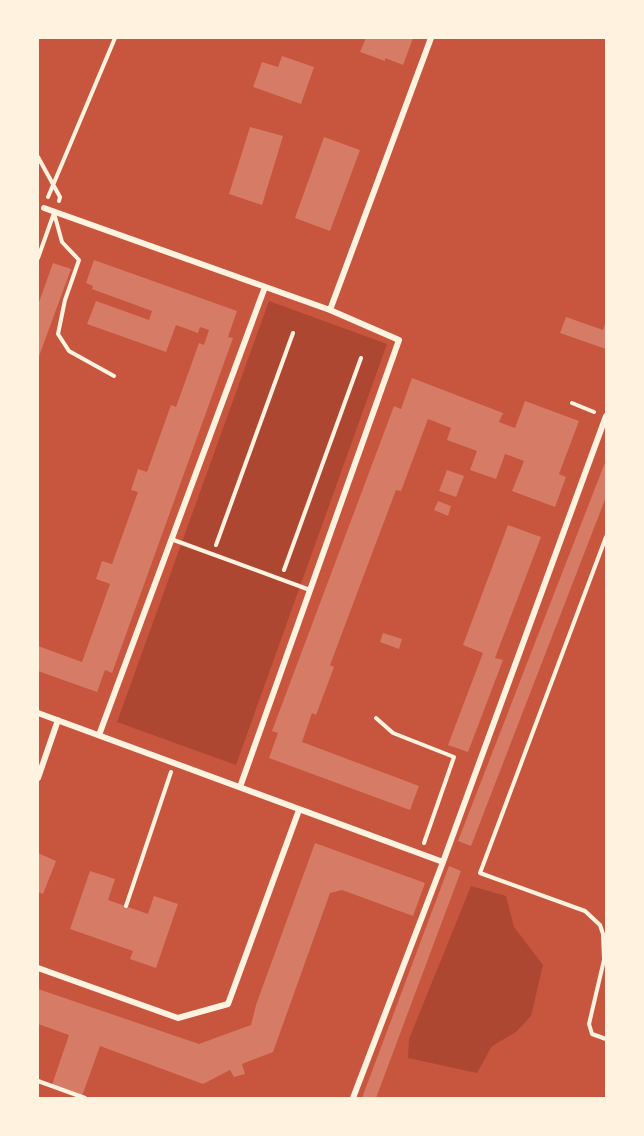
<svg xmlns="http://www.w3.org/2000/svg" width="644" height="1136" viewBox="0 0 644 1136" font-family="'Noto Sans',sans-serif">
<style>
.green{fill:#ae4732}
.building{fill:#d67c66}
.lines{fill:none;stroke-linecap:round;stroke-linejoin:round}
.path{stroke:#fff3e0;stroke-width:4}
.service{stroke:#fff3e0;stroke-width:4}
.minor{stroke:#fff3e0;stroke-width:6}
</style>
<rect width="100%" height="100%" fill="#c8553d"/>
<!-- green -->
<path class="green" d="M269,301l118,43 -151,421 -119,-43z
M471,886l35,10 8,31 29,38 -12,51 -15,16 -24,14 -15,27 -69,-15 1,-19z"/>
<!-- building -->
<path class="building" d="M366,38h47l-10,27 -18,-7v3l-25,-9z
M282,56l32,11 -13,37 -48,-17 9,-25 16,5z
M250,127l33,9 -21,69 -33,-11z
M324,137l36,13 -30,81 -35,-13z
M94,260l143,51 -9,26 5,1 -121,335 -7,-3 -8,22 -59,-21v-25l44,16 28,-78 -14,-5 6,-18 10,3 26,-72 -7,-2 7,-21 9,3 24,-67 5,2 23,-64 5,2 5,-15 -9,-3 -2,6 -22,-8 -10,27 -79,-28 9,-23 53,19 3,-9 -60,-22 1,-3 -7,-3z
M53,263l18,6 -33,90v-54z
M566,317l37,13 3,-9v28l-46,-16z
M412,378l91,35 -4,9 16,6 10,-27 54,20 -20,53 7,3 -11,30 -43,-16 12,-30 -19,-7 -9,25 -26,-9 7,-19 -30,-11 4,-12 -23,-9 -27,72 -5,-1 -66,175 4,2 -18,48 -4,-2 -10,29 117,44 -9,24 -141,-52 9,-25 -6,-2 122,-325 7,3z
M606,460v37l-135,349 -13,-5z
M447,470l17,6 -8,21 -17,-6z
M438,501l13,5 -3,10 -14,-6z
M508,525l33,12 -46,121 8,2 -35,92 -20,-7 35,-92 -20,-8z
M383,633l19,6 -3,10 -19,-7z
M315,843l110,40 -12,33 -71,-26 -12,3 -57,159 -31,12 3,10 -11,3 -4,-7 -27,14 -103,-38 -18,50 -30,-11 17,-50 -31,-11v-35l161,55 52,-19 5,-20z
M38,853l18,8 -13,33 -5,-2z
M449,866l12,5 -85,227h-14z
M90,871l25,8 -7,21 40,14 6,-18 24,8 -22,64 -26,-9 3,-8 -63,-22z"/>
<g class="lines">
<!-- path -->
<path class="path" d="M38,157l22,40 -1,4
M48,197l67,-159
M572,403l22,9
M606,537l-126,336 105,38 15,14 3,9 1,26 -15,64 3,10 14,5
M216,545l77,-212
M284,570l77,-212
M376,718l17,15 61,24 -30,86
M126,906l45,-134
M38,1081l47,17"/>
<!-- service -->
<path class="service" d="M54,213l8,29 17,18 -14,40 -7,34 11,17 45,25
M38,258l16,-45
M171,539l139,51"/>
<!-- minor -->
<path class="minor" d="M44,208l286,102 69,30 -159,447
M330,310l101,-272
M38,713l405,149
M99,735l166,-448
M38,778l20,-58
M38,968l140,50 50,-14 71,-194
M353,1098l90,-236 163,-446"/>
</g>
<!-- border -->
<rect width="644" height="1136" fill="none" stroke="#fff3e0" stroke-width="78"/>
</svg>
